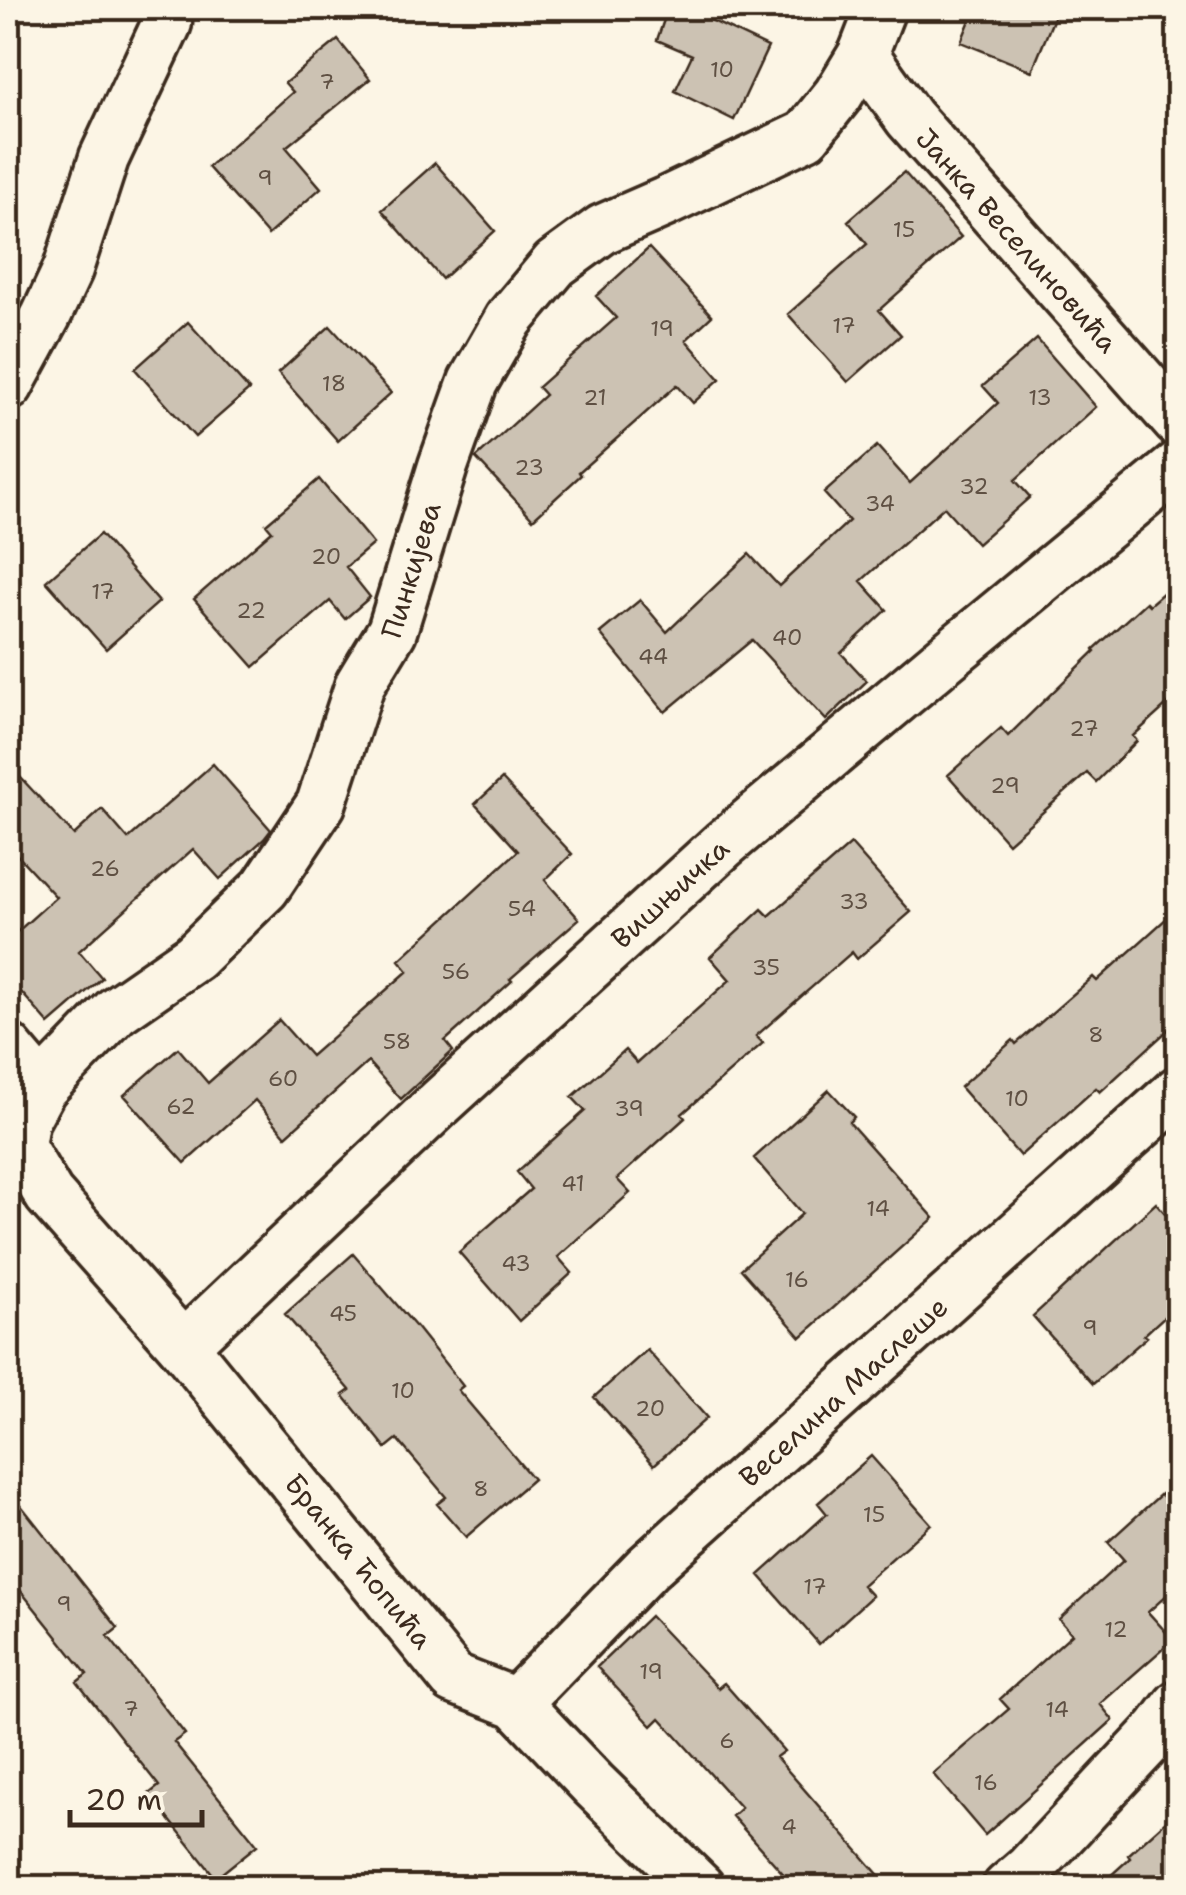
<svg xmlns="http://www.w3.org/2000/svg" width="1186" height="1895" viewBox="0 0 1186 1895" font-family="'Shantell Sans',sans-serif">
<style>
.building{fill:#ccc2b3;stroke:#3b2a1e;stroke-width:2.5}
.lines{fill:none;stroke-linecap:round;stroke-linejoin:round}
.minor-casing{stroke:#3b2a1e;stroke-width:55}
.minor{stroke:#fcf5e5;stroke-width:48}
.labels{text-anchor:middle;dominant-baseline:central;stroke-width:8;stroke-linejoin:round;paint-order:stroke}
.number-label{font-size:22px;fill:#5f5043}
.street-label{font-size:28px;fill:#3b2a1e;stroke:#fcf5e5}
</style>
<rect width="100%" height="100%" fill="#fcf5e5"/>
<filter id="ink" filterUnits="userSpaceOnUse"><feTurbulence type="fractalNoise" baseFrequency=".01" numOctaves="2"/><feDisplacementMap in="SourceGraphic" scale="20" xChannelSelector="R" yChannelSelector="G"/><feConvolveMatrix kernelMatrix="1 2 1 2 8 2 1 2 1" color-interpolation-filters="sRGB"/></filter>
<g filter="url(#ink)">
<!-- building -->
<path class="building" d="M668,8h40l-4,9 64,30 -34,73 -59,-29 17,-36 -35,-15z
M975,8h83l-26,63 -71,-29z
M338,40l32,39 -84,68 35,41 -53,47 -60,-68 85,-75 -8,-9z
M435,163l60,68 -53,48 -60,-69z
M904,172l57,65 -82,73 22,25 -53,47 -60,-68 79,-70 -19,-23z
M649,248l63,68 -26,24 34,39 -27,24 -16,-18 -98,87 2,3 -48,44 -57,-61 69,-63 -7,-8 78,-69 -20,-22z
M188,322l61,68 -54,47 -60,-68z
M330,326l61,67 -53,48 -60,-68z
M1037,339l59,68 -81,73 15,17 -53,47 -33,-37 -83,74 26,29 -46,43 26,28 -41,39 -74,-80 -87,72 -65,-79 40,-33 27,32 82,-78 30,32 70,-65 -25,-28 53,-47 33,37 88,-80 -15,-17z
M319,479l54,65 -27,23 24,30 -25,22 -15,-18 -76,66 -60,-68 78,-68 -6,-7z
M100,534l59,68 -53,47 -60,-68z
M1178,580v115l-45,41 4,5 -41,41 -9,-9 -79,70 -60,-68 53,-47 7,8 87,-85 -1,-2 52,-47 3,3z
M8,764l66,71 28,-26 26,30 85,-75 58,66 -7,9 -44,40 -27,-30 -114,102 23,27 -53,46 -41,-47v-37l48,-43 -48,-52z
M502,779l70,75 -27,26 34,39 -69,60 2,2 -67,60 8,10 -52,48 -33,-37 -82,74 -31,-36 -70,63 -61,-68 54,-47 30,35 71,-63 32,36 97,-85 -9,-11 119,-109 -43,-47z
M851,844l60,68 -54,47 -5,-7 -96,84 7,7 -81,71 3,4 -68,61 13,14 -72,64 14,16 -53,48 -60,-69 72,-63 -14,-17 68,-61 -13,-14 53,-47 12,13 93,-83 -20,-23 52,-48 7,7z
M1178,908v113l-78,71 -4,-4 -76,68 -60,-69 53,-47 3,4 77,-67 4,4z
M829,1090l25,27 -5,5 85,96 -133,119 -60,-68 61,-55 -48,-56z
M1156,1203l22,25v76l-34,31 3,2 -54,47 -60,-68z
M353,1254l63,73 47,59 -5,4 75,89 -67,58 -29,-33 9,-7 -49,-58 -11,9 -43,-53 7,-5 -65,-76z
M647,1350l60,68 -53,47 -60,-68z
M871,1456l60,68 -69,61 10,11 -53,48 -60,-69 68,-61 -9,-11z
M8,1489l110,139 -10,8 77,98 -11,8 83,103 -41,33 -67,-84 10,-8 -82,-104 10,-8 -79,-99z
M1161,1494l17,20v71l-30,27 25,28 -73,64 13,16 -128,115 -52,-61 76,-65 -9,-10 72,-65 -13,-15 65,-59 -16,-18z
M650,1616l68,72 6,-5 60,68 -8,6 114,131h-94l-64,-72 9,-8 -81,-90 -8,8 -55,-59z
M1178,1810v78h-81l33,-30 -2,-3z"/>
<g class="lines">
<defs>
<g id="minor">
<path id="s1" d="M863,54l46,64 269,304"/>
<path d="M8,386l38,-70 22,-47 36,-111 63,-135 -1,-15"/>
<path d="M8,1048l34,40"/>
<path id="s2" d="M183,1346l259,-245 282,-257 218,-183 236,-195"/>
<path id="s3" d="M516,1703l131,-135 531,-477"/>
<path id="s4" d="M700,1888l-107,-104 -77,-81 -62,-24 -271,-333 -134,-151 -29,-49 4,-25 18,-33 74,-77 78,-54 71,-69 56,-84 39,-120 32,-53 51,-165 30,-84 36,-63 46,-55 48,-35 62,-27 141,-67 32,-40 25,-41 18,-46"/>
<path d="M1007,1888l22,-19 131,-140 18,-24"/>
</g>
</defs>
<!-- minor casing -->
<use href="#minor" class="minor-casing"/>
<!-- minor -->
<use href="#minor" class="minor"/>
</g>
</g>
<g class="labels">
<!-- number labels -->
<g class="number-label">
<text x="722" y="69">10</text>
<text x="327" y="81">7</text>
<text x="265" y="177">9</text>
<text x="904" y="229">15</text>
<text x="844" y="325">17</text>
<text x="662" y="328">19</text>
<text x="334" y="383">18</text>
<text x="595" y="397">21</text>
<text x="1040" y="397">13</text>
<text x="529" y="467">23</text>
<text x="974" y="486">32</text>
<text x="880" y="503">34</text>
<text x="326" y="556">20</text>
<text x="103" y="591">17</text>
<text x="251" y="610">22</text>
<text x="787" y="637">40</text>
<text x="653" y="656">44</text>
<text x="1084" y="728">27</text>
<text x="1005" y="785">29</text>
<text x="105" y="868">26</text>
<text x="854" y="901">33</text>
<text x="522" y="908">54</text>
<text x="766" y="967">35</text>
<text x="456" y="971">56</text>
<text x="1096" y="1034">8</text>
<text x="397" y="1041">58</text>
<text x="283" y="1078">60</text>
<text x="1017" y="1098">10</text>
<text x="181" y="1106">62</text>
<text x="629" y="1108">39</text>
<text x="573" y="1183">41</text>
<text x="878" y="1208">14</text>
<text x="516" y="1263">43</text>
<text x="797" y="1279">16</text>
<text x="343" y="1313">45</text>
<text x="1090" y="1327">9</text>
<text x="403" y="1390">10</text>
<text x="650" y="1408">20</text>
<text x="481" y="1488">8</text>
<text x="874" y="1514">15</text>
<text x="815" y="1586">17</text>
<text x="64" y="1603">9</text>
<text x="1116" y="1629">12</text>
<text x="651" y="1671">19</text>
<text x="131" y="1708">7</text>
<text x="1057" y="1709">14</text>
<text x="727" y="1740">6</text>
<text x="986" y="1782">16</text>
<text x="789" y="1826">4</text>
</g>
<!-- street labels -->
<g class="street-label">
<text stroke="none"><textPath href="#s1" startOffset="242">Јанка Веселиновића</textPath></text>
<text stroke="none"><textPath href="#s4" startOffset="1732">Пинкијева</textPath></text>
<text stroke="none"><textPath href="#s2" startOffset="665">Вишњичка</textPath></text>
<text stroke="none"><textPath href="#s3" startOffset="452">Веселина Маслеше</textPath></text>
<text transform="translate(359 1561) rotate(51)">Бранка Ћопића</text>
</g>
</g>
<!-- margin -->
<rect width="1186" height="1895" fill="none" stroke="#fcf5e5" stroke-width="40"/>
<rect x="20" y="20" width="1146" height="1855" fill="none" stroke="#3b2a1e" stroke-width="4" filter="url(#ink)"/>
<!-- scale -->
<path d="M70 1810v15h132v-15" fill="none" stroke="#3b2a1e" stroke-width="5"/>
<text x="85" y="1810" font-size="30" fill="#3b2a1e" stroke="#fcf5e5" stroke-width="8" paint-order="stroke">20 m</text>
</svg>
